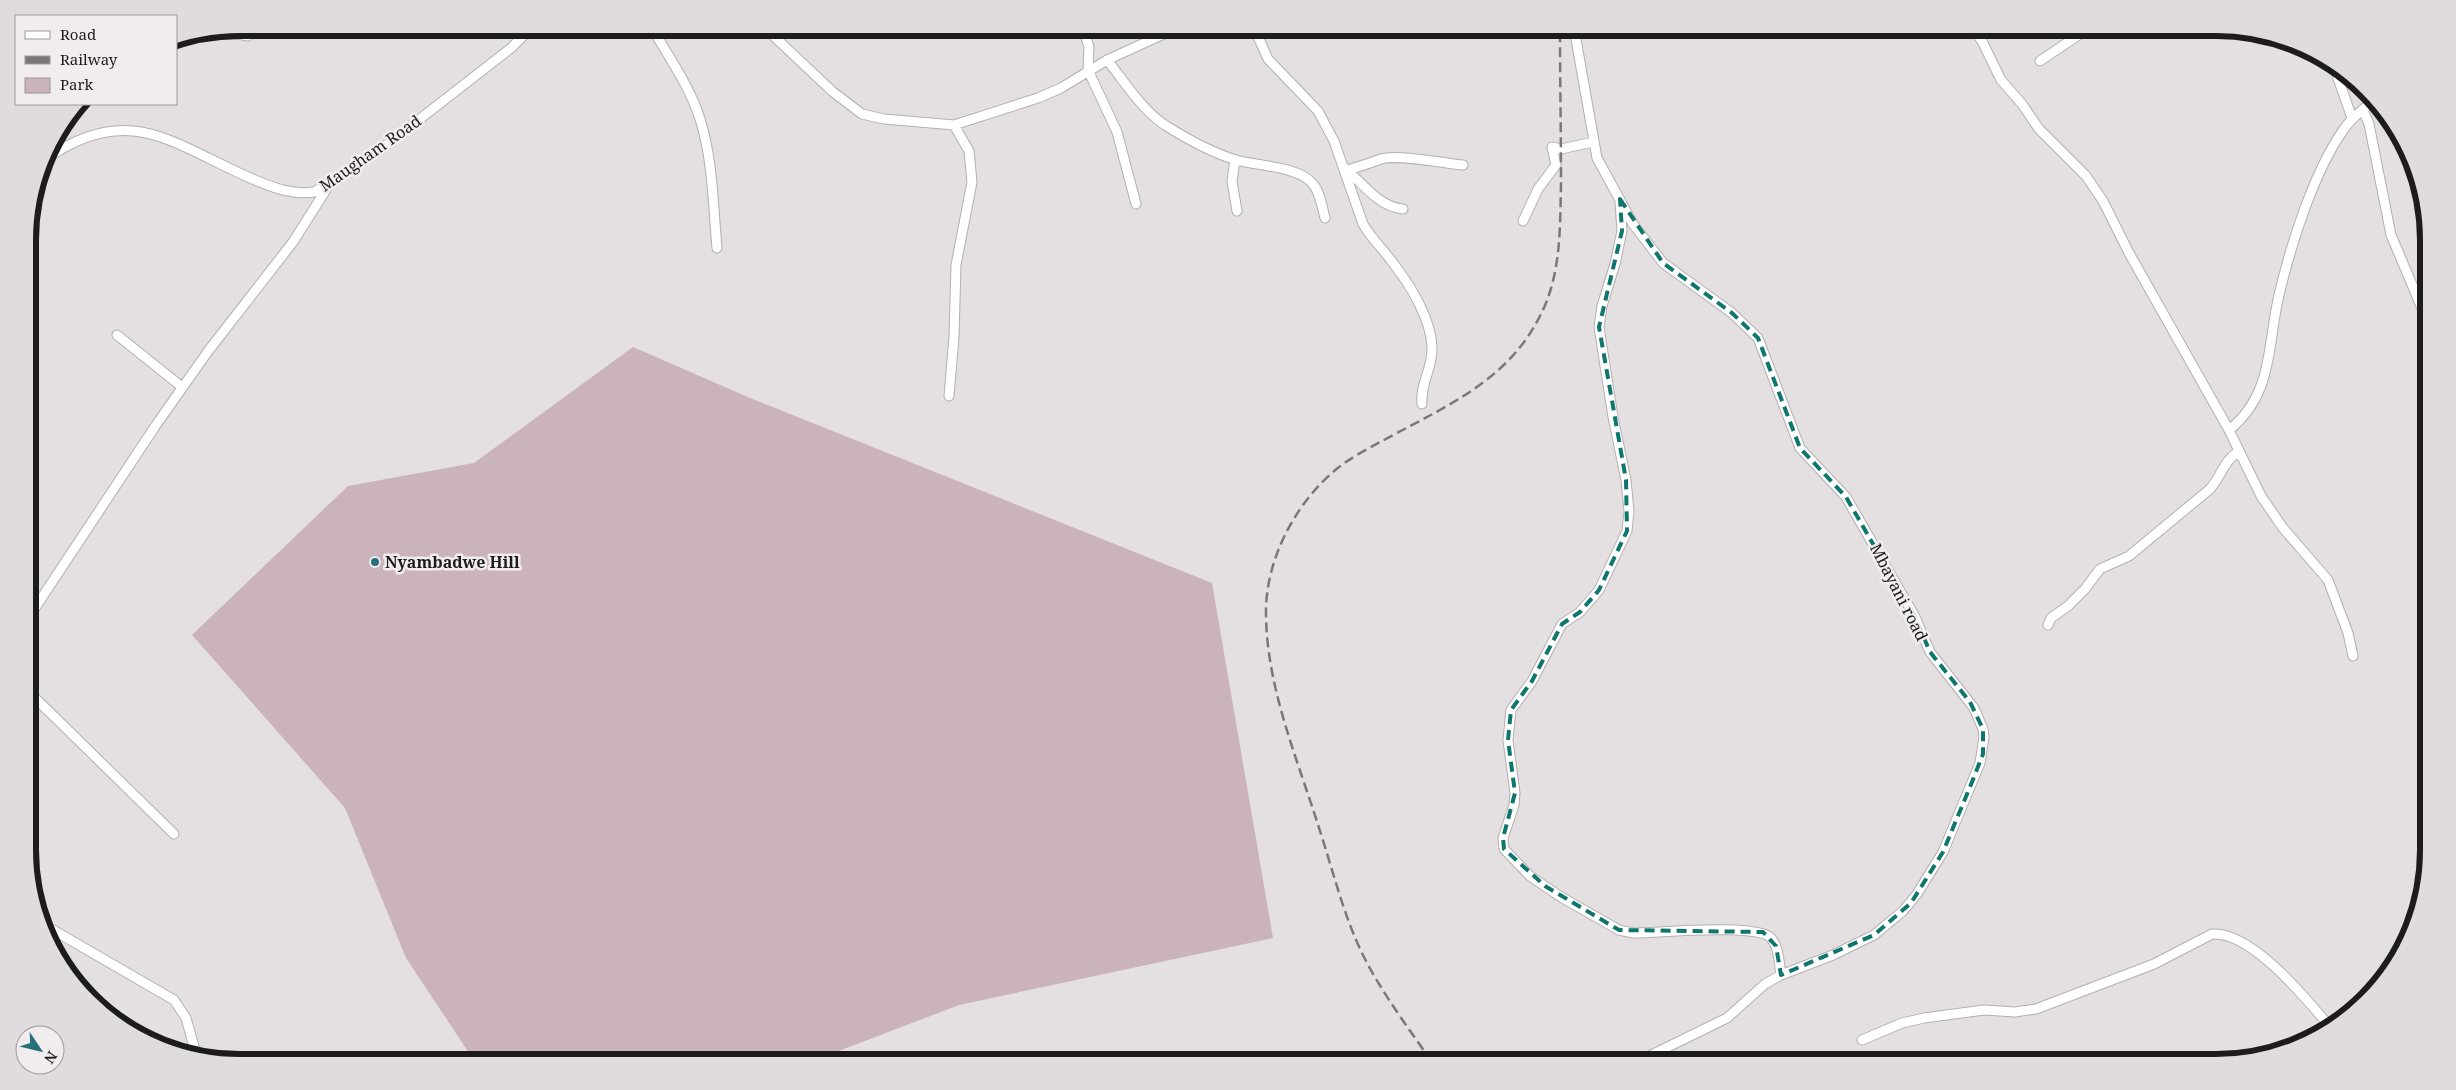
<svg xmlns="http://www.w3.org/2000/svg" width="2456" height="1090" viewBox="0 0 2456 1090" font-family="'Noto Serif',serif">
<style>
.green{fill:#cab3bb}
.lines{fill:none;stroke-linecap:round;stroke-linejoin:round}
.minor-casing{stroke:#b4afb1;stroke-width:11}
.minor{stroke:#fff;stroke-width:9}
.rail{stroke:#7b7778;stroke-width:2.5;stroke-dasharray:10 5;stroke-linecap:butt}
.marked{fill:none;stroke:#0f766e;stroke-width:4;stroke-dasharray:10 6;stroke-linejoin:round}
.poi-dot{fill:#286f7c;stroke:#f1ecee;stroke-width:2}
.labels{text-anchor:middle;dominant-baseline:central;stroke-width:5;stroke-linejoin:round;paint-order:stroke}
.street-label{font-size:16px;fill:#1d1b1c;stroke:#f1ecee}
.poi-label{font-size:16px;font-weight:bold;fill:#1d1b1c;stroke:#f1ecee;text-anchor:start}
.rim{fill:none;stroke:#1d1b1c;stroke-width:6}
</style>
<rect width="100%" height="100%" fill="#e4dfe0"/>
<!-- green -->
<path class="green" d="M633,347l117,51 462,185 61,355 -314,67 -149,57h-335l-69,-104 -61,-150 -153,-173 156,-149 126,-23z"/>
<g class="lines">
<defs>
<path id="minor" d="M652,28c17,29 38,59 48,91 13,41 13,86 17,129
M765,28l68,64 29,22 22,5 70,6 84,-27 23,-10 46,-28 70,-32
M1083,28l6,19 -1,23 29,62 19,72
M1254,28l14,31 50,52 16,30 29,83c9,16 23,28 33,43 16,21 35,53 36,80 1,21 -12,36 -10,57
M1574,28l23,130 36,66 30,39 69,50 26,25 42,110 46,49 69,120 15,35 44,56 9,21 1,8 -4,26 -37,89 -26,42 -14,17 -29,24 -41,20 -52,20 -16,9 -38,34 -90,44
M1972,28l10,13 19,39 21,24 17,25 47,47 17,25 26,52 100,177 32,66 22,32 45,52 20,53 5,23
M222,31l26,5
M1107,60c18,22 36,52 61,67 21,13 45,26 68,33 21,6 61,6 76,23 8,8 10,24 13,35
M2040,61l49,-33
M2333,64l19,54
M2363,110l6,14 22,111 36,85
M46,159c85,-60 130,-12 209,21 19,8 37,15 59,12l75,-49 122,-95 20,-20
M1235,160l-3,21 5,30
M1345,168c17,15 34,39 58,41
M1347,170c12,-3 23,-7 34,-11 17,-5 62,4 82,6
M1620,202l2,29 -7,33 -13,42 -3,21 14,90 13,63 3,31 -2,20 -28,59 -19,22 -18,12 -30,57 -21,29 -3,30 7,53 -1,12 -11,33 1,11 26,27 31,21 58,33 14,3c24,0 124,-10 138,5 8,9 8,25 10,37
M1523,221l15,-32 18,-24 -4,-18 9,2 32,-7
M117,335l65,52
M949,396l5,-59 2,-72 16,-83 -3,-31 -15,-26
M2229,430c45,-36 38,-85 50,-135 12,-51 35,-124 65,-166 8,-12 20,-20 30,-29
M29,617l127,-192 53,-75 84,-108 36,-57
M2048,625l3,-7 17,-12 17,-17 15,-20 29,-13 81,-67c11,-12 15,-31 29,-37
M29,692l145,142
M41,923l133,77 12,18 10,36
M1862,1040l40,-17 22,-5 60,-8 31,2 21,-3 118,-45 58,-30c40,-3 95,66 119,94"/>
</defs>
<!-- minor casing -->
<use href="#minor" class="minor-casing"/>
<!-- minor -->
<use href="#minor" class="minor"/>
<!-- rail -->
<path class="rail" d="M1432,1062c-23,-33 -47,-65 -66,-101 -21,-40 -32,-87 -46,-130 -22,-71 -55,-146 -54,-222 1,-51 29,-104 67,-137 15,-13 34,-23 51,-32 66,-36 131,-62 162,-137 15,-38 14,-78 15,-119 0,-52 -1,-104 -1,-156"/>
</g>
<!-- marked area -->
<path class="marked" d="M1620,199l43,64 69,50 26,25 42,110 46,49 69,120 15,35 40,50 13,27v25l-11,28 -29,70 -32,51 -37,32 -93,40 -5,-29 -13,-14 -144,-2 -74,-44 -41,-37 -1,-11 12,-45 -7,-53 3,-30 21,-29 30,-57 18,-12 19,-22 28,-59 -1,-51 -27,-153 23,-96z"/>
<!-- markers -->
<circle class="poi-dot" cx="375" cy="562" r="5"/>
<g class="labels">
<!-- street labels -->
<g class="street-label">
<text transform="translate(370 153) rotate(-35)">Maugham Road</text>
<text transform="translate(1899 592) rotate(63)">Mbayani road</text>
</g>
<!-- poi labels -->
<g class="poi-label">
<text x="385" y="562">Nyambadwe Hill</text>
</g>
</g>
<!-- crop -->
<path d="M0 0H2456V1090H0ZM240 36H2216A204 204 0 0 1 2420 240V850A204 204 0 0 1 2216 1054H240A204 204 0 0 1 36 850V240A204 204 0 0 1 240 36Z" fill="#e0dbdd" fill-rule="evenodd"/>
<path class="rim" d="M240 36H2216A204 204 0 0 1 2420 240V850A204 204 0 0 1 2216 1054H240A204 204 0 0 1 36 850V240A204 204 0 0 1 240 36Z"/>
<!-- legend -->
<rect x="15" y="15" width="162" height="90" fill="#f1ecee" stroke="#9c989a"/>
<rect x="25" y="31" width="25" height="8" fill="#ffffff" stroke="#9c989a"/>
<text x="60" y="40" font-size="15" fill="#1d1b1c">Road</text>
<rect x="25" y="56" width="25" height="8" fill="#7b7778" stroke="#9c989a"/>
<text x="60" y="65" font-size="15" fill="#1d1b1c">Railway</text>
<rect x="25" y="78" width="25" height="15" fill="#cab3bb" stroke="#9c989a"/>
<text x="60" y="90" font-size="15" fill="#1d1b1c">Park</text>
<!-- north arrow -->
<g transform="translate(40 1050) rotate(125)"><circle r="24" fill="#f1ecee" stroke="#9c989a"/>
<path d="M0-4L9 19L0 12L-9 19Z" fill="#286f7c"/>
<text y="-8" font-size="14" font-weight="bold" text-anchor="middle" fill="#1d1b1c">N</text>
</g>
</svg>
